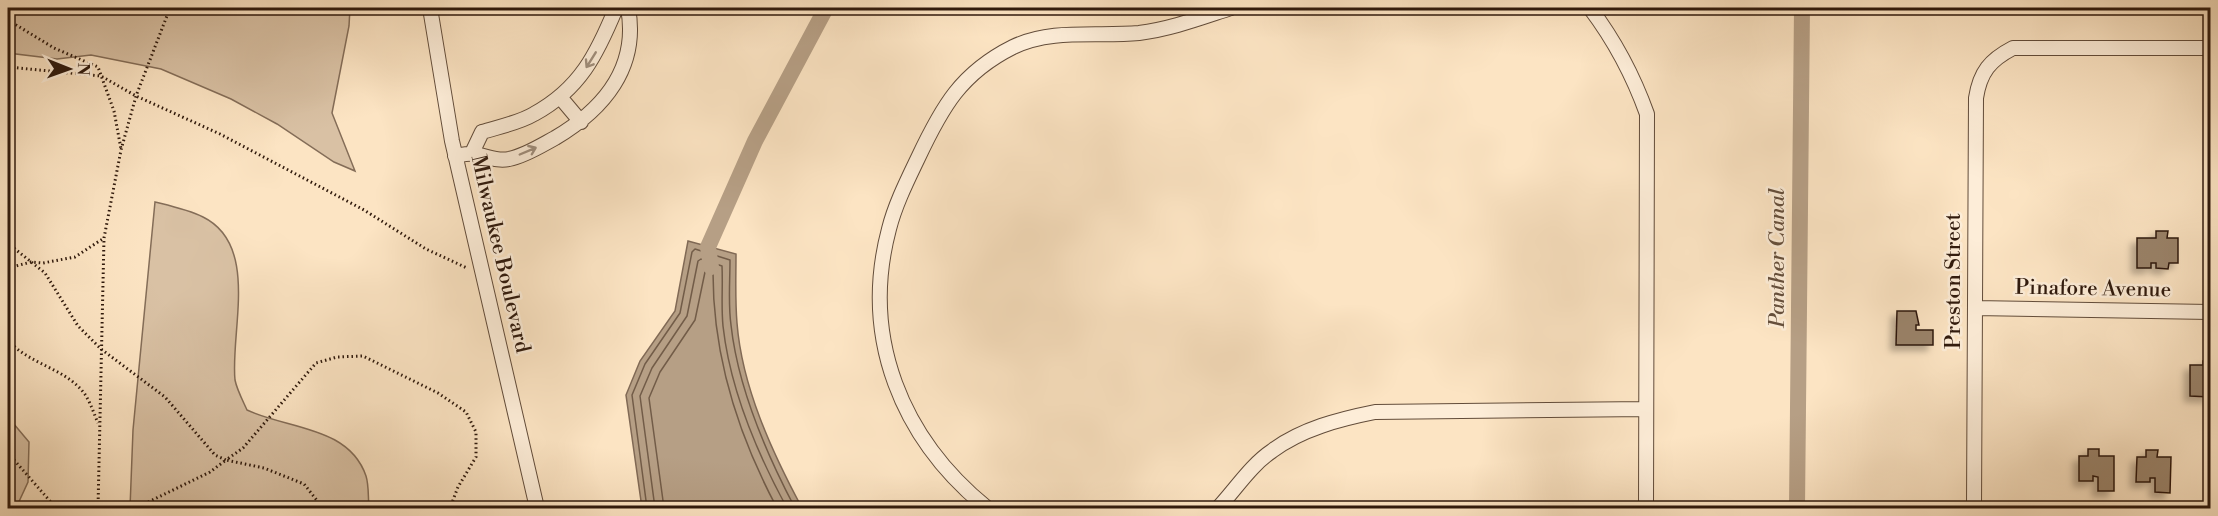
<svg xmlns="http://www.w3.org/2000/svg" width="2218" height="516" viewBox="0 0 2218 516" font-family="'Libre Bodoni',serif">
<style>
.green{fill:#d9c1a4;stroke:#846d58;stroke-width:1.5}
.water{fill:#b69f85;stroke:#806955;stroke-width:1.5}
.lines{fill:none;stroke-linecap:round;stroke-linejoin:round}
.shore{stroke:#725c48;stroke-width:1.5}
.canal{stroke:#b69f85;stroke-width:16}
.building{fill:#9a836b;stroke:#2f190c;stroke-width:1.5;filter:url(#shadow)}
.minor-casing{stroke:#624c3a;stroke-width:16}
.path{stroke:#2f190c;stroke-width:3;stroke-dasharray:1.5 3;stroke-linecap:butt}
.minor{stroke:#fdedd8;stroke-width:14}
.oneway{stroke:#a08e7c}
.labels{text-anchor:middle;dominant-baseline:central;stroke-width:5;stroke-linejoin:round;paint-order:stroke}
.street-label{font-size:21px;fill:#2f190c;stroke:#fdedd8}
.water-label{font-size:22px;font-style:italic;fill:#654f3c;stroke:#fdedd8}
</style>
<defs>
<filter id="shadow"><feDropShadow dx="-5.5" dy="5.5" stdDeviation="3" flood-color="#0004"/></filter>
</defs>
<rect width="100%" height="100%" fill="#fce4c3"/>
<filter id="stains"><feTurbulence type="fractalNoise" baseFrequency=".00333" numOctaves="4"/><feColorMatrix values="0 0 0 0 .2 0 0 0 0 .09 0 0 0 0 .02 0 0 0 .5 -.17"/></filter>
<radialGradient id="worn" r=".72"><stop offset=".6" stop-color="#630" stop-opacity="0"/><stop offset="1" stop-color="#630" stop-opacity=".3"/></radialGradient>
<!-- green -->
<path class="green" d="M8,8h342l-1,18 -17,87 23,58 -21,-9 -57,-38 -46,-25 -70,-30 -70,-14 -34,4 -49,-6z
M155,202c16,4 34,8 48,15 57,28 27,115 32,163 2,10 8,21 12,30 40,19 102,16 119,66 3,9 2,22 3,32h-239l3,-78z
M8,417l21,25 -1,40 -12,26h-8z"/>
<!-- water -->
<path class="water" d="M688,241l48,13c0,23 -1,46 1,69 5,64 35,129 65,185h-160l-16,-113 14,-34 35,-50z"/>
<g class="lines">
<!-- shore -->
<path class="shore" d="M647,508l-15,-113 13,-31 35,-51 12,-61 3,-3 35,11c0,22 -2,44 1,65 7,64 35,128 64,183
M655,508l-15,-112 12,-28 35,-52 11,-55 3,-2 21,7c1,20 -1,40 1,60 7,63 34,127 64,182
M664,508l-15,-110 11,-26 35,-52 10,-48 3,-2 5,3c0,84 25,162 64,235"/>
<!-- canal -->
<path class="canal" d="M711,267l-3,-20 47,-106 71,-133
M1797,508l5,-500"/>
</g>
<!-- building -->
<path class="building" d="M2156,231h12l-1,7h11v25h-9l-1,6 -12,-1v-5h-5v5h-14v-30h19z
M1897,311h19l3,14h-3v5h17v15h-37z
M2203,361h7v36l-20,-1v-31h13z
M2088,449h11v7h15v35h-16v-14l-5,-1v5h-14v-25h9z
M2146,450h12l-1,7h14l-1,36 -15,-1v-14h-5v4h-14l1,-25h9z"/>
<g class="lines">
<defs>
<path id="minor" d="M430,8l22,133 85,367
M1590,8c25,33 43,67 57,106l-1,394
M560,97l21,25
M472,153l10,-21c16,-5 37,-9 52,-18 46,-25 63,-60 82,-106
M455,156c6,-1 13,-3 18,-2 13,1 23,8 36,5 16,-3 33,-14 46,-21 49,-29 84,-71 73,-130
M1975,308l235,4
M987,508c-85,-69 -127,-170 -98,-279 6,-24 18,-48 29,-71 24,-51 43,-85 95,-111 39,-19 84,-10 126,-14 32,-4 61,-15 92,-25
M1218,508c17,-18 33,-43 54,-57 29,-22 68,-32 103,-39l271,-3
M1974,508l2,-410c4,-26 14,-38 37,-50h197"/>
</defs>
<!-- minor casing -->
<use href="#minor" class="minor-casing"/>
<!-- path -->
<path class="path" d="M8,20l46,28 44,19 16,44 7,38
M8,67l93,9 35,20 84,38 144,76 62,39 41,19
M8,236l7,13 30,24 33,53 23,23 64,48 50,58 11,5 17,-12 73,-85 21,-6 26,-1 75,37 28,19 10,20v25l-18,30 -8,21
M8,268l23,-6 12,1 32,-6 29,-19
M8,340c20,24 57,28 76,53 6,8 10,21 14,30
M8,453l48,55
M98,508l6,-270 17,-88 15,-54 34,-88
M136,508l74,-36 16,-12 38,8 40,16 19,24"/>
<!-- minor -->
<use href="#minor" class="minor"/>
</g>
<!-- one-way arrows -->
<defs><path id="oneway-shaft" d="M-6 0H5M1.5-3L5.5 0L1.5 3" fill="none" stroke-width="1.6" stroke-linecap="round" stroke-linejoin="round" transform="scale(1.5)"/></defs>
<g class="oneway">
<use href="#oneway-shaft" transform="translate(591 60) rotate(122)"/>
<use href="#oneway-shaft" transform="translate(528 151) rotate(-23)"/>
</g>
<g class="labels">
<!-- street labels -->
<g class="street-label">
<text transform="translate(500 254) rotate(77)">Milwaukee Boulevard</text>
<text transform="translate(1954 281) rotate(-90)">Preston Street</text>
<text transform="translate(2093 289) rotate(1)">Pinafore Avenue</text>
</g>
<!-- water labels -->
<g class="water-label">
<text transform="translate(1777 258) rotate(-90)">Panther Canal</text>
</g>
</g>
<!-- margin -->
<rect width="2218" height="516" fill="none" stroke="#fce4c3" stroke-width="30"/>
<rect x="9" y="9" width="2200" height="498" fill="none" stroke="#2f190c" stroke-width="3"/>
<rect x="15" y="15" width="2188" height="486" fill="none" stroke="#2f190c" stroke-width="1.5"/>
<!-- north arrow -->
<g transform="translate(69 69) rotate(91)" stroke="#fdedd8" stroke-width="4.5" paint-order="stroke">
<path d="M0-4.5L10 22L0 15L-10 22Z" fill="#2f190c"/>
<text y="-9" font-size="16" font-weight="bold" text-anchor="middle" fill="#2f190c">N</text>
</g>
<rect width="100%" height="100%" filter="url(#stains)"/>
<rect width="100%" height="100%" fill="url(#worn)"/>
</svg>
